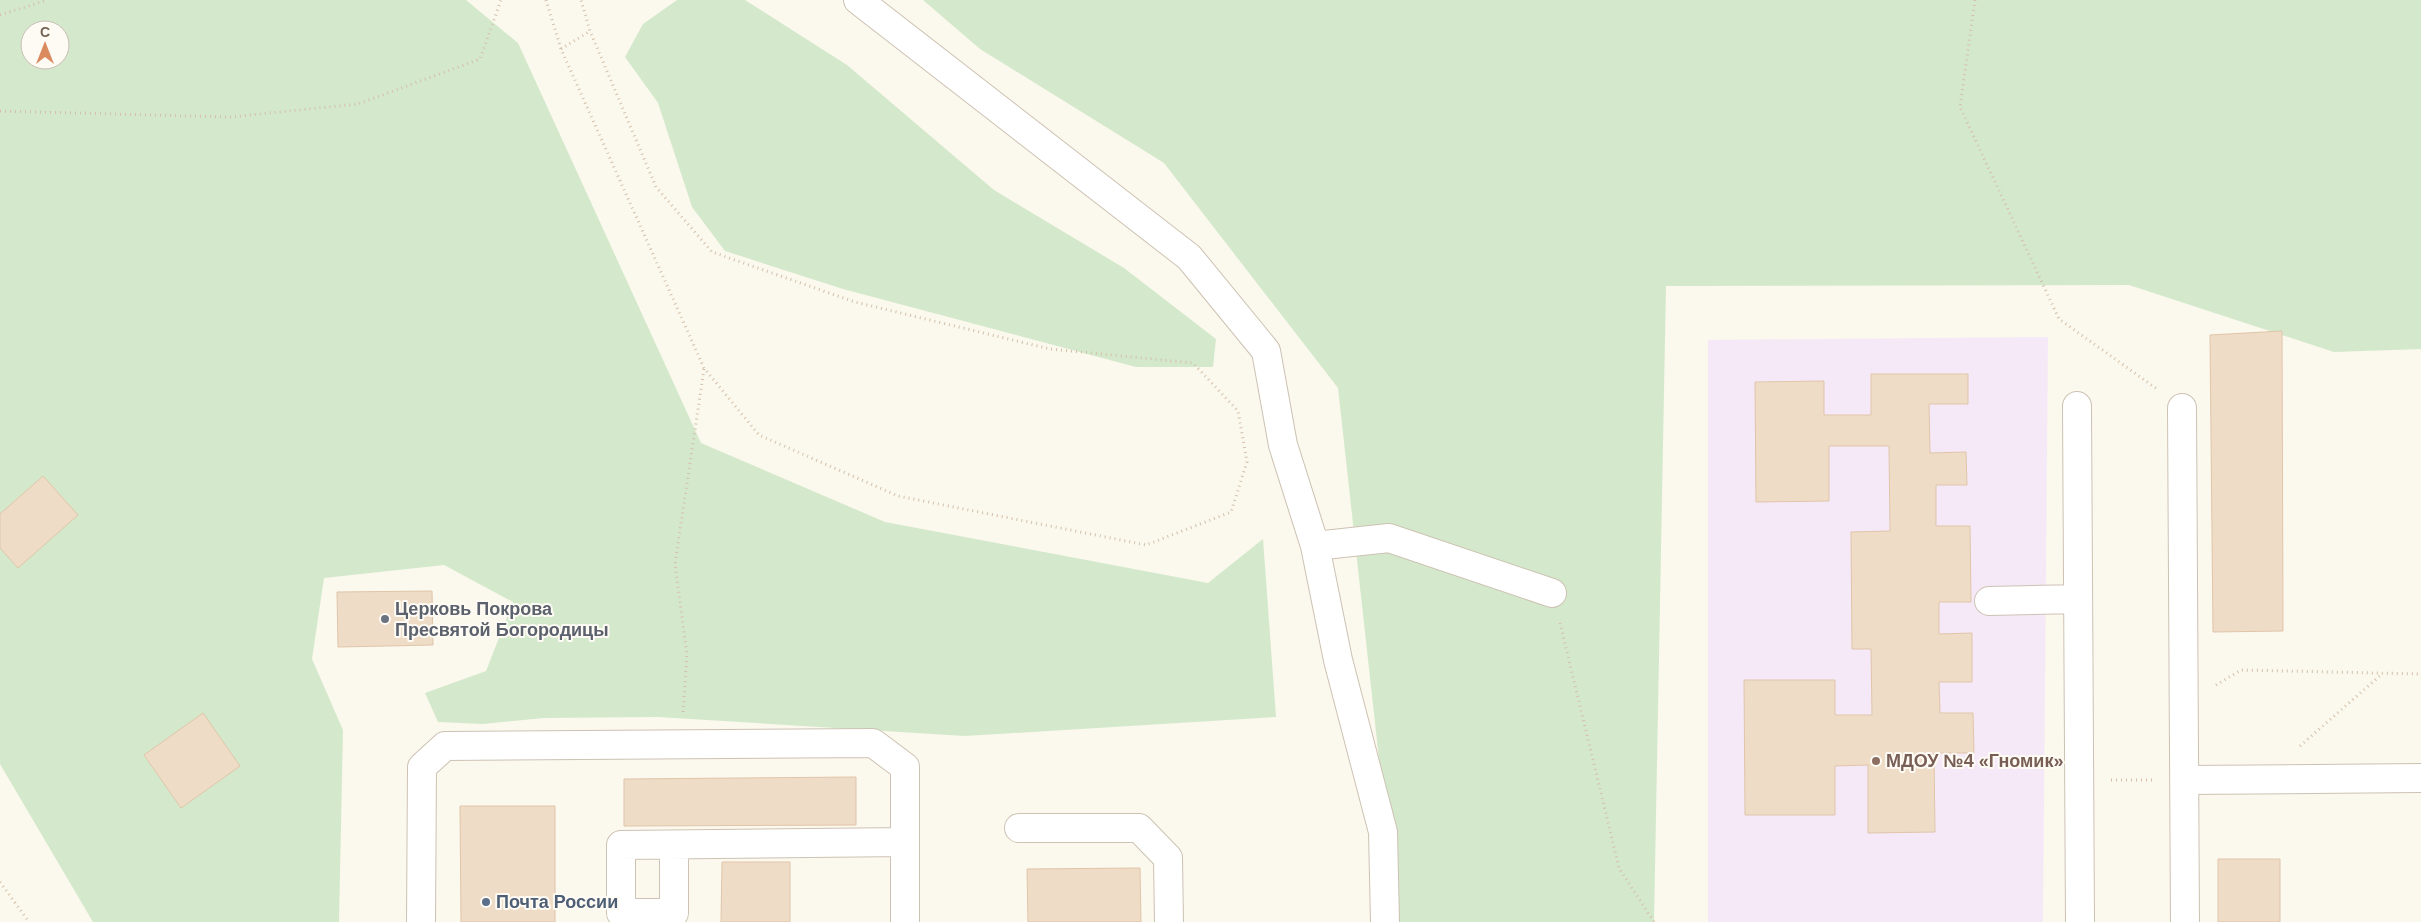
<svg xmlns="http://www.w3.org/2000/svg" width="2421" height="922" viewBox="0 0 2421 922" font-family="Arial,sans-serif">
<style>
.education{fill:#f5e9f8}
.green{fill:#d4e9cc;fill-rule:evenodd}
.building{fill:#efdcc7;stroke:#e0c5a9}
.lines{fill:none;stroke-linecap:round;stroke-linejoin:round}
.minor-casing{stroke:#cdc2b3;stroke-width:30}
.path{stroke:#d4c0a9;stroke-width:3;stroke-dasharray:1 4;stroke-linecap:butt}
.minor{stroke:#fff;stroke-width:28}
.worship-dot{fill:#6b7280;stroke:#fefbf4;stroke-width:2}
.education-dot{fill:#8d6e63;stroke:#fefbf4;stroke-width:2}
.service-dot{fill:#5c6f8a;stroke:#fefbf4;stroke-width:2}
.labels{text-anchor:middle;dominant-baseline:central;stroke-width:4;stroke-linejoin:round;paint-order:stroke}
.worship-label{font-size:18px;font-weight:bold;fill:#5b616d;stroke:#fefbf4;text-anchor:start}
.education-label{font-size:18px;font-weight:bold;fill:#785e54;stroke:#fefbf4;text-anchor:start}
.service-label{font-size:18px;font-weight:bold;fill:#4e5e75;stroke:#fefbf4;text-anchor:start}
</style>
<rect width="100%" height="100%" fill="#fbf8ed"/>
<!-- education -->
<path class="education" d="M2048,337l-5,585h-335v-582z"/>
<!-- green -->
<path class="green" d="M0,0h466l52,43 183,400 184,79 323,61 55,-44 13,178 -311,19 -307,-19 -114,1 -61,6 -45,-2 -13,-29 61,-22 27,-69 -69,-37 -120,13 -12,81 31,71 -4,192h-246l-93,-158zM30,30h30v30h-30z
M677,0h68l102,65 147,125 130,78 92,71 -3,28h-77l-293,-78 -118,-38 -33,-44 -34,-104 -33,-46 18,-33z
M923,0h1498v349l-87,3 -205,-67 -463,1 -12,636h-257l-59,-534 -174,-225 -184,-114z"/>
<!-- building -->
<path class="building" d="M2282,331l1,300 -70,1 -3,-297z
M1871,374h97v30h-39l1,49 36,-1 1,33h-31v41h34l1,76h-32v32l33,-1v49h-33l1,31h33l1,40h-40l1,79 -67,1v-68l-33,1v49h-90l-1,-135h91v35h37l-1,-66h-19l-1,-117 39,-1 -1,-85h-60v55l-73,1 -1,-120 69,-1v34h47z
M43,476l35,39 -60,53 -18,-20v-34z
M432,591l1,54 -95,2 -1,-55z
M203,713l37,53 -59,42 -37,-53z
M856,777v48l-232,1v-47z
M460,806h95v116h-94z
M2218,859h62v63h-62z
M722,862h68v60h-69z
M1140,868l1,54h-113l-1,-53z"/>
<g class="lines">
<defs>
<path id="minor" d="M858,0l331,257 77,94 17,94 32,101 23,114 45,172 2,90
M2077,406l3,516
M2182,408l3,514
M1315,546l74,-8 163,55
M1989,601l89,-2
M2186,780l235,-2
M1019,828h120l29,30 1,64
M674,845v68h-53v-68l284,-3
M421,922l1,-155 23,-21 428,-3 32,24v155"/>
</defs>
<!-- minor casing -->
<use href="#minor" class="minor-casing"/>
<!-- path -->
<path class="path" d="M546,0l15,49 143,319 55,67 139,61 248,49 85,-33 16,-50 -9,-51 -45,-48 -143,-14 -195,-47 -143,-50 -56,-65 -66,-156 -9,-31
M1975,0l-15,107 99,212 98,70
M0,15l47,-15
M561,49l29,-18
M0,111l230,6 128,-13 122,-45 21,-59
M1560,623l59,245 35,54
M2216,685l25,-15 180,4
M683,712l4,-57 -12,-91 29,-195
M2300,746l82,-72
M2111,780h42
M0,882l29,40"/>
<!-- minor -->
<use href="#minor" class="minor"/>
</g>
<!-- markers -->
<circle class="worship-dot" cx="385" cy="619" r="5"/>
<circle class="education-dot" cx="1876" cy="761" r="5"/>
<circle class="service-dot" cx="486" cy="902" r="5"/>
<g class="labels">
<!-- worship labels -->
<g class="worship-label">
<text x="395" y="609">Церковь Покрова<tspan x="395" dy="21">Пресвятой Богородицы</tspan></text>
</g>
<!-- education labels -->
<g class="education-label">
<text x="1886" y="761">МДОУ №4 «Гномик»</text>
</g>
<!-- service labels -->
<g class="service-label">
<text x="496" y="902">Почта России</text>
</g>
</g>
<!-- north arrow -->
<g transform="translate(45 45)"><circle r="24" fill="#fefbf4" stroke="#c8beb3"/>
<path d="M0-4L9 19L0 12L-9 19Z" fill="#da8a5e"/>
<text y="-8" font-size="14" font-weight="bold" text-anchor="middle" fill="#766351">С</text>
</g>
</svg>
